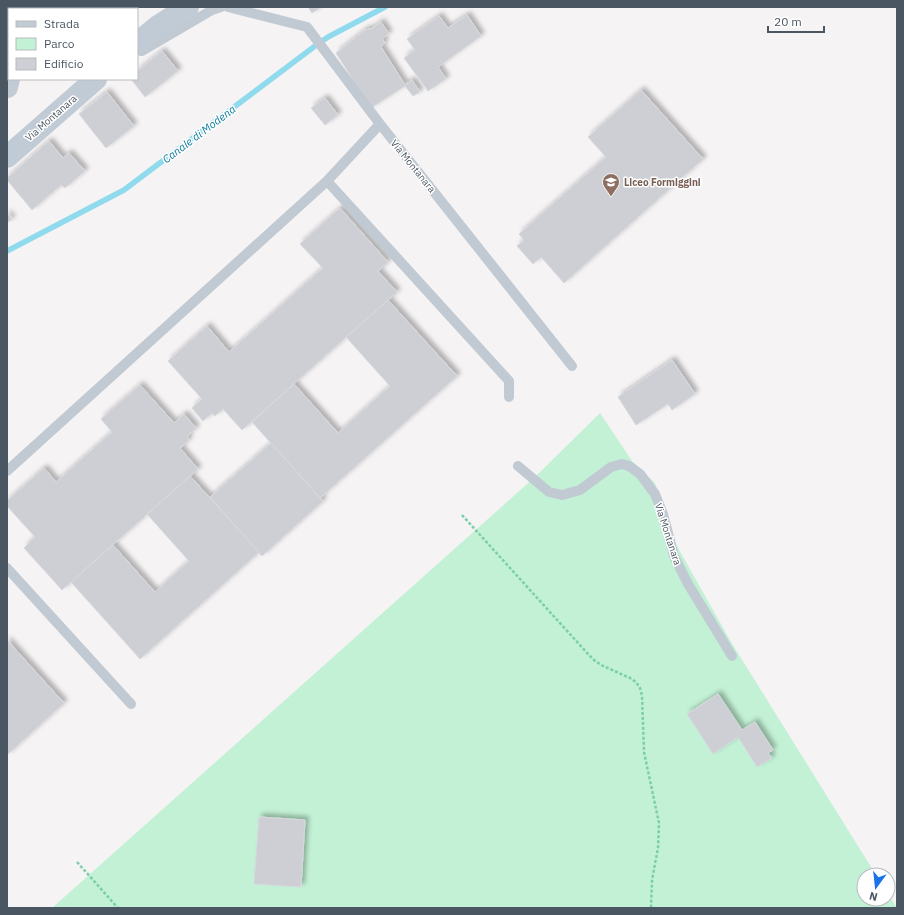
<svg xmlns="http://www.w3.org/2000/svg" width="904" height="915" viewBox="0 0 904 915" font-family="'IBM Plex Sans',sans-serif">
<style>
.green{fill:#c3f1d5}
.lines{fill:none;stroke-linecap:round;stroke-linejoin:round}
.stream{stroke:#90daee;stroke-width:5.5}
.building{fill:#cdcfd5;stroke:#d7d9de;filter:url(#shadow)}
.path{stroke:#7ad0a6;stroke-width:2.5;stroke-dasharray:3 2;stroke-linecap:butt}
.service{stroke:#c1cad2;stroke-width:10}
.secondary{stroke:#c1cbd6;stroke-width:22}
.labels{text-anchor:middle;dominant-baseline:central;stroke-width:3;stroke-linejoin:round;paint-order:stroke}
.street-label{font-size:10px;fill:#4a5661;stroke:#fff}
.education-label{font-size:10px;font-weight:bold;fill:#785e54;stroke:#fff;text-anchor:start}
.water-label{font-size:11px;font-style:italic;fill:#0c7c9b;stroke:#fff}
</style>
<defs>
<filter id="shadow"><feDropShadow dx="3.5" dy="-3.5" stdDeviation="2" flood-color="#0004"/></filter>
</defs>
<rect width="100%" height="100%" fill="#f5f3f3"/>
<!-- green -->
<path class="green" d="M600,413l32,48 23,22 18,56 58,103 145,233h-12v24h24v-5l9,14h-845l483,-431z"/>
<g class="lines">
<!-- stream -->
<path class="stream" d="M7,251l117,-61 191,-144 13,-9 57,-30"/>
</g>
<!-- building -->
<path class="building" d="M7,7h22l2,2h-22v6l-2,-3z
M70,7h16l2,2h-20z
M308,7h13l-9,6z
M467,15l14,21 -43,31 8,12 -18,12 -24,-33 11,-8 -8,-11 32,-23 9,12z
M381,22l8,12 -7,4 3,5 -4,4 24,38 7,-5 8,12 -7,4 -8,-10 -34,22 -35,-55 24,-19 5,-4 6,-1z
M162,51l16,20 -33,26 -14,-18h6v-8z
M641,90l62,69 -139,124 -23,-26 -8,7 -16,-18 7,-6 -5,-6 87,-77 -18,-20z
M107,92l27,34 -28,22 -27,-34z
M325,98l13,17 -13,10 -14,-17z
M49,141l14,17 6,-5 16,18 -20,17 -4,-3 -29,25 -25,-30v-2z
M340,208l48,54 -10,9 19,21 -155,138 -19,-21 -8,7 -3,-3 -9,8 -11,-13 10,-9 -34,-38 39,-35 22,26 94,-84 -23,-24z
M7,213l5,6 -5,4z
M388,300l69,76 -137,122 -68,-76 42,-38 44,49 52,-47 -44,-49z
M672,360l23,34 -23,16 -4,-6 -32,21 -18,-28z
M140,385l34,38 10,-9 12,14 -9,8 2,4 -9,8 18,21 -136,121 -38,-42 11,-11 -28,-31v-5l37,-33 12,14 56,-50 -11,-13z
M271,443l52,58 -61,55 -52,-59z
M190,476l69,76 -119,107 -69,-77 42,-37 42,47 34,-31 -42,-47z
M7,640l57,63 -57,52z
M718,694l24,36 13,-8 18,28 -5,3 4,5 -15,9 -19,-30 -25,17 -26,-40z
M259,817l46,3 -4,67 -47,-3z"/>
<g class="lines">
<!-- path -->
<path class="path" d="M462,515l126,139 6,6 7,5 29,13 6,4 4,6 2,8 2,56 15,71 -1,25 -6,32 -1,28
M77,862l41,46"/>
<!-- service -->
<path class="service" d="M228,7l79,20 73,97 192,242
M137,50l5,1 70,-41 9,-3
M327,181l53,-57
M518,466l31,26 13,3 18,-5 31,-23 11,-3 7,2 11,8 15,20 8,20 11,42 14,28 44,72
M7,471l320,-290 182,200v16
M7,568l124,136"/>
<!-- secondary -->
<path class="secondary" d="M137,43l21,-17 30,-19
M7,51l2,7
M7,87l2,-8
M7,157l89,-78"/>
</g>
<!-- icons -->
<defs>
<symbol id="school-pin" viewBox="-11 -11 22 30"><path d="M0 17L-7.5 6A9.5 9.5 0 1 1 7.5 6Z" fill="#8d6e63" stroke="#fff"/><path d="M0-5L7-2L0 1L-7-2ZM-4 1L0 2.5L4 1V4Q0 6-4 4Z" fill="#fff"/></symbol>
</defs>
<g fill-rule="evenodd">
<use href="#school-pin" x="601" y="172" width="20" height="27"/>
</g>
<g class="labels">
<!-- street labels -->
<g class="street-label">
<text transform="translate(51 118) rotate(-41)">Via Montanara</text>
<text transform="translate(413 166) rotate(51)">Via Montanara</text>
<text transform="translate(668 534) rotate(72)">Via Montanara</text>
</g>
<!-- education labels -->
<g class="education-label">
<text x="624" y="182">Liceo Formiggini</text>
</g>
<!-- water labels -->
<g class="water-label">
<text transform="translate(199 134) rotate(-37)">Canale di Modena</text>
</g>
</g>
<!-- border -->
<rect width="904" height="915" fill="none" stroke="#4a5661" stroke-width="16"/>
<!-- legend -->
<rect x="8" y="8" width="130" height="72" fill="#ffffff" stroke="#b7bbc0"/>
<rect x="16" y="21" width="20" height="6" fill="#c1cbd6" stroke="#b7bbc0"/>
<text x="44" y="28" font-size="12" fill="#4a5661">Strada</text>
<rect x="16" y="38" width="20" height="12" fill="#c3f1d5" stroke="#b7bbc0"/>
<text x="44" y="48" font-size="12" fill="#4a5661">Parco</text>
<rect x="16" y="58" width="20" height="12" fill="#cdcfd5" stroke="#b7bbc0"/>
<text x="44" y="68" font-size="12" fill="#4a5661">Edificio</text>
<!-- north arrow -->
<g transform="translate(876 887) rotate(195)"><circle r="19" fill="#ffffff" stroke="#b7bbc0"/>
<path d="M0-3L7 15L0 10L-7 15Z" fill="#1a73e8"/>
<text y="-6" font-size="11" font-weight="bold" text-anchor="middle" fill="#4a5661">N</text>
</g>
<!-- scale -->
<path d="M768 26v6h56v-6" fill="none" stroke="#4a5661" stroke-width="2"/>
<text x="774" y="26" font-size="12" fill="#4a5661" stroke="#ffffff" stroke-width="3" paint-order="stroke">20 m</text>
</svg>
